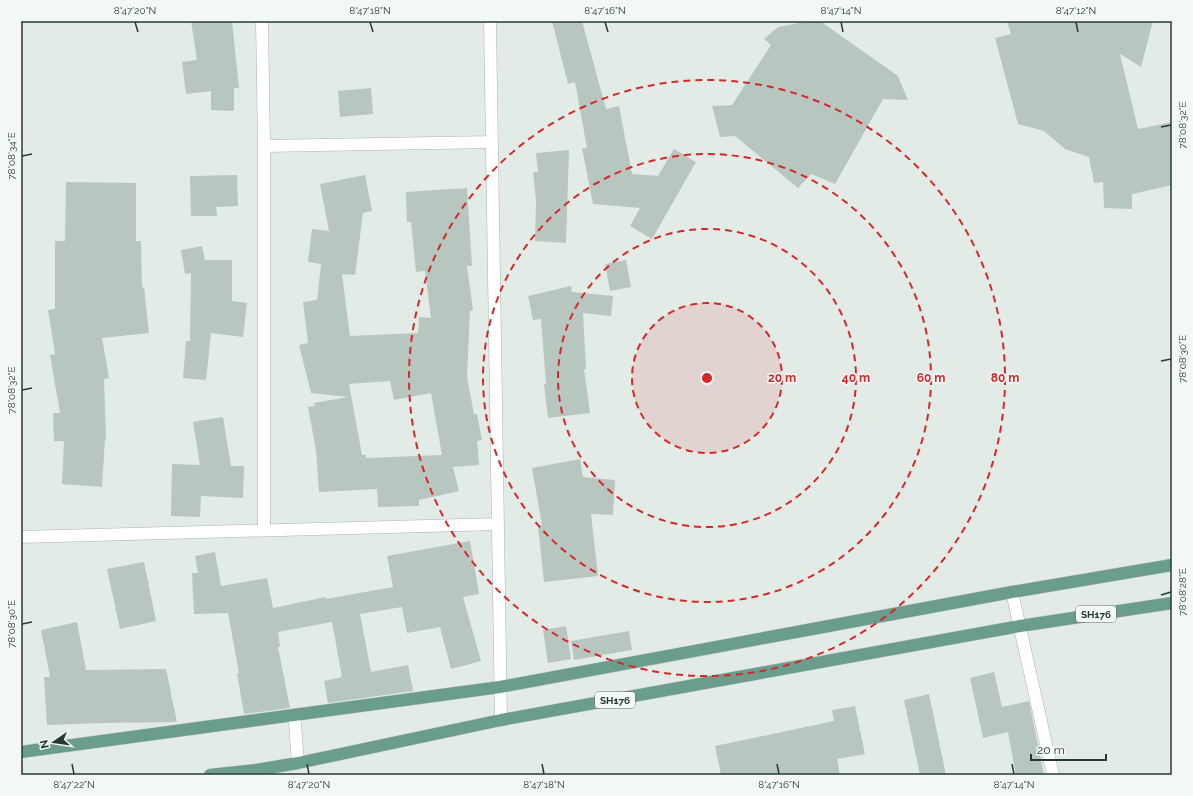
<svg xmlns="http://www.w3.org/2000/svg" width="1193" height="796" viewBox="0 0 1193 796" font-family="Raleway,sans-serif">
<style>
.building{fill:#b8c6c0;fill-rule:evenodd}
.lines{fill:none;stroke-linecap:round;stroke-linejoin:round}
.minor-casing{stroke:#a6b3ad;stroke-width:13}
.major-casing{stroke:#c2c8c6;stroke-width:13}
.minor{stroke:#fff;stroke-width:12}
.major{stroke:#6b9d8d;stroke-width:12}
.ticks{fill:none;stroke:#243b33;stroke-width:1.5}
.ring{fill:none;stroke:#d62828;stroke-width:2;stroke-dasharray:7 5}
.labels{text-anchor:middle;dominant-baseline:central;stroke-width:3;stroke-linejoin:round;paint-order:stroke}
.shield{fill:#f3f8f5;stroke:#62746d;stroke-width:1}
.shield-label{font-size:10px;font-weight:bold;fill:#243b33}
.centre{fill:#d62828;stroke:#f3f8f5;stroke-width:2}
.ring-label{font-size:12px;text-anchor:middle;font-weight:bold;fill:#d62828;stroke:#f3f8f5;stroke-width:3;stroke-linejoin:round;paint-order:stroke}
.neatline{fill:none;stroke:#243b33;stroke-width:1.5}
.ticks-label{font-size:10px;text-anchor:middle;fill:#243b33}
</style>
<rect width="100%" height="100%" fill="#e3ebe7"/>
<!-- building -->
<path class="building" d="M191,21h41l7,67h-5v23l-23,-1v-19l-25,3 -4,-32 15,-2z
M552,21h30l24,88 13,-3 13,68 26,2 16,-27 22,13 -44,77 -22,-13 10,-18 -47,-4 -11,-56h5l-12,-66 -7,2z
M810,21h10l78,55 10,24 -25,-1 -48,85 -24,-10 -13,14 -63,-52 -15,1 -8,-31 20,-1 39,-60 -7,-6 14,-12z
M1007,21h146l-12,46 -21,-13 18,75 34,-7v63l-40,9v15l-28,-1 -1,-26 -9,1 -5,-26 -24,-8 -21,-18 -26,-7 -23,-86 16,-4z
M371,88l2,26 -33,3 -2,-26z
M569,150l-3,93 -31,-2 1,-41 -3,-28h5l-2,-19z
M237,175l1,31 -22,1 1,9h-26l-1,-40z
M365,175l7,36 -9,2 -8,62 -13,-1 8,62 68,-3 1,-16 12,1 -6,-47 -9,1 -5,-50h-4l-1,-30 61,-4 5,78h-5l6,44 -3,1 -3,66 7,37h3l5,26 -5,1 2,24 -26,2 6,24 -40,9v6l-41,1 -1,-18 -58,3 -3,-42 -8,-43 7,-1 -1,-3 34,-6 -37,-4 -12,-48 9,-2 -5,-41 14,-2 4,-36 -13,-2 4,-33 17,2 -9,-47zM390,381l4,19 37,-7 11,62 -76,3v-3h-4l-13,-71z
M66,182l70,1v58h5l1,47 2,-1 5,46 -47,5 7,40 -5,1 2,60h-1l-3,48 -40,-3 2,-43h-10l-1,-28h7l-10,-58 5,-1 -7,-44 7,-1v-68h10z
M202,246l3,14h27v41l15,2 -4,34 -32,-4 -5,47 -23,-2 3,-37h4l1,-68 -6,1 -4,-24z
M626,260l5,27 -21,4 -5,-27z
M571,286l1,6 41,4 -2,20 -28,-3 3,56h-2l6,44 -42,5 -4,-34h2l-5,-65 -8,1 -5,-24z
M223,417l8,49h13l-1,32 -42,-2 -1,21 -29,-1 1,-52 28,1 -7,-43z
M580,459l3,18 32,3 -2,35 -22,-1 7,62 -54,6 -6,-56 4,-1 -10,-57z
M470,541l9,53 -16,3 18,64 -30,8 -11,-42 -33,6 -5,-26 -42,7 11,58 37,-7 5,26 -85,12 -4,-22 18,-4 -10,-55 -54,10 2,15h-2l12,61 -46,6 -7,-40 2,-1 -11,-60 -34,1 -2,-41h6l-3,-17 20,-4 6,34 46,-8 6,30 52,-11 1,2 67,-12 -6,-31z
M144,562l12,59 -36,8 -13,-60z
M77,622l9,48 80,-1 5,23v6h1l5,24 -75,1 -55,2 -3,-48h6l-9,-47z
M566,626l5,33 -23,4 -5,-33z
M629,631l3,19 -58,10 -3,-19z
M994,672l8,35 27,-6 15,74h-28l-8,-43 -25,6 -13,-60z
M929,694l17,81h-26l-16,-75z
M855,706l10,48 -28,5 3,16h-119l-6,-29 119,-25 -2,-11z"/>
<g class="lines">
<defs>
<path id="minor" d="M262,21l2,125v384
M490,21l11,699
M264,146l228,-4
M21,537l477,-13
M1012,592l41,183
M293,715l2,9 3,39"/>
<path id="major" d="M21,752l479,-65 512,-95 160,-27
M210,775l46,-5 42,-7 203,-43 519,-94 152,-23"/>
</defs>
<!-- minor casing -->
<use href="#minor" class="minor-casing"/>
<!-- major casing -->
<use href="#major" class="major-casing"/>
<!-- minor -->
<use href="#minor" class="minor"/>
<!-- major -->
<use href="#major" class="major"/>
</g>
<!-- ticks -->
<path class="ticks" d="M135,22l3,10M370,22l3,10M605,22l3,10M841,22l2,10M1076,22l2,10M1161,127l10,-2M22,156l10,-2M1161,361l10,-2M22,390l10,-2M1161,595l10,-3M22,624l10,-2M72,764l2,10M307,764l2,10M542,764l2,10M777,764l2,10M1012,764l2,10"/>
<!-- distance rings -->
<circle cx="707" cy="378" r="75" fill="#d62828" fill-opacity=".12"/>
<g class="ring">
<circle cx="707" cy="378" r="75"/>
<circle cx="707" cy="378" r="149"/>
<circle cx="707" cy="378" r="224"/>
<circle cx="707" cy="378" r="298"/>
</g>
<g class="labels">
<!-- shield labels -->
<g class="shield">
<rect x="1076" y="606" width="40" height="16" rx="3"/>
<rect x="595" y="692" width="40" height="16" rx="3"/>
</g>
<g class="shield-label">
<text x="1096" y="614">SH176</text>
<text x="615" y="700">SH176</text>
</g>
</g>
<circle cx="707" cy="378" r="6" class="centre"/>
<g class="ring-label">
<text x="782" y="382">20 m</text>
<text x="856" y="382">40 m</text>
<text x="931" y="382">60 m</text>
<text x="1005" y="382">80 m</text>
</g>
<!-- border -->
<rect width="1193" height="796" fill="none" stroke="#f3f8f5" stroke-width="44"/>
<!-- north arrow -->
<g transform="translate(54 742) rotate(257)" stroke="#f3f8f5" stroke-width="3" paint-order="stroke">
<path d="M0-3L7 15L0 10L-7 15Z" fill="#243b33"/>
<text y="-6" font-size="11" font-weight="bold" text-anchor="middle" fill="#243b33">N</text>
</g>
<!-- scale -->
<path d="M1031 754v6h75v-6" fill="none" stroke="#243b33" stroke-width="2"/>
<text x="1037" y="754" font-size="12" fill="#243b33" stroke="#f3f8f5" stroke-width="3" paint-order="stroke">20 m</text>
<rect x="22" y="22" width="1149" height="752" class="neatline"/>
<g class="ticks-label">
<text x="135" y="14">8°47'20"N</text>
<text x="370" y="14">8°47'18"N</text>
<text x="605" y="14">8°47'16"N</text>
<text x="841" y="14">8°47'14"N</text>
<text x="1076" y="14">8°47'12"N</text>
<text transform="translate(1182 125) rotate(-90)" y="4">78°08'32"E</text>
<text transform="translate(11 156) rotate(-90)" y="4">78°08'34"E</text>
<text transform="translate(1182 359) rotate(-90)" y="4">78°08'30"E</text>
<text transform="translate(11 390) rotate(-90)" y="4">78°08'32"E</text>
<text transform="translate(1182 592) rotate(-90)" y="4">78°08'28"E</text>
<text transform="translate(11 624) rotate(-90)" y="4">78°08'30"E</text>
<text x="74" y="788">8°47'22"N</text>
<text x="309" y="788">8°47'20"N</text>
<text x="544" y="788">8°47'18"N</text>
<text x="779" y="788">8°47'16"N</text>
<text x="1014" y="788">8°47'14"N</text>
</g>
</svg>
